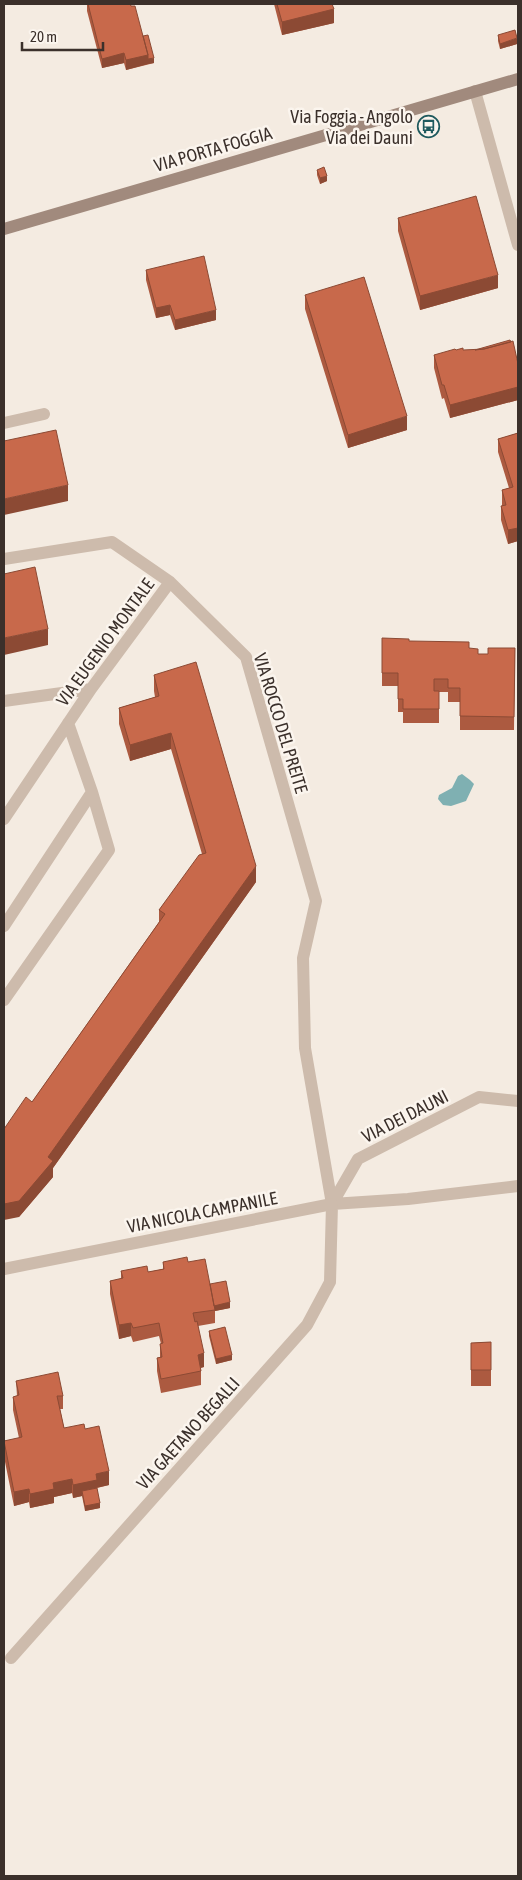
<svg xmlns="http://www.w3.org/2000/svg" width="522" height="1880" viewBox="0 0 522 1880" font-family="'Asap Condensed',sans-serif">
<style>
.water{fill:#7fb0b2}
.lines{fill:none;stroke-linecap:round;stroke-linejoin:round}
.minor{stroke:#cdbbac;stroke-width:12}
.tertiary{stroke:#cdbbac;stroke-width:12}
.secondary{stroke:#a18a7d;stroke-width:12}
.wall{fill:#ac5a40}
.shaded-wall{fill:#8c4a34}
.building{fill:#c8694b;stroke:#8c4a34}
.labels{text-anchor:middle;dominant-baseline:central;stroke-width:5;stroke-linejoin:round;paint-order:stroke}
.poi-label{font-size:18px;fill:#3b302b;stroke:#fbf5ee;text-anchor:end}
.street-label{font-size:18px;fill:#3b302b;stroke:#fbf5ee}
</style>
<rect width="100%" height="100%" fill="#f4ebe1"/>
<!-- water -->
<path class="water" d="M462,774l8,6 4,4 -8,17 -15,5 -8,-1 -5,-6 1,-4 13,-7 6,-12z"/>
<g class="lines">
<!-- minor -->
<path class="minor" d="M475,91l43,154
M4,423l40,-9
M4,559l108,-17 58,40 76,75 70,244 -13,57 2,90 27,156 -2,78 -23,43 -296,333
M4,701l87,-12
M4,819l87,-130 79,-107
M4,926l88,-134
M4,1000l105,-150 -17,-58 -24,-69
M332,1204l26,-45 121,-62 39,4
M332,1204l76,-5 110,-13"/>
<!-- tertiary -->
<path class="tertiary" d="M4,1269l328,-65"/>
<!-- secondary -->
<path class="secondary" d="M4,229l514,-150"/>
</g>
<!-- wall -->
<path class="wall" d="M87,4h43l24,59 -28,7 -2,-7 -22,5 -15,-57z
M274,4h58l2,19 -52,12z
M498,35l19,9 -17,5 -2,-8z
M317,170l10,11 -7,3 -3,-9z
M398,218l100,70 -78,22 -22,-79z
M146,270l70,50 -41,10 -5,-15 -14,3 -10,-38z
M305,295l102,135 -59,18 -43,-139z
M463,350l55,14v36l-68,18 -6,-20 -2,1 -8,-31v-13z
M518,433v108l-10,3 -7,-24v-14h1v-16l7,-2 -11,-36v-13z
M382,638l87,10 9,6h10l27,-6 -1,82h-54v-28h-12v-10h-9v31h-36v-11h-5v-26h-16z
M154,675l102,207 -203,286v9l-34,40 13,-115 127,-180v-12l43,-56 -31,-105 -41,12 -11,-37v-16l36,-11 -1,-6z
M163,1262h25l22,22 20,24 -15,3v12l-17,3 6,41 -3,1v17l-40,8 -4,-22v-13l3,-1v-13h1l-2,-8 -26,6 -2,-6 -12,3 -9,-45v-13l11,-2v-8l27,1 15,-3z
M209,1331l23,29 -16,4 -7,-28z
M491,1342v44h-20v-43z
M16,1381l47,15v13h-3l4,19 21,1 24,56 -12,3 3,20 -15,3 -3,-15 -9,2 -1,-5 -18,4v6l-24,5 -1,-6 -15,4 -10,-49v-16l15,-3 -6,-28v-13l4,-1z"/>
<!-- shaded-wall -->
<path class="shaded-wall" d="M334,9v14l-52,12v-13z
M517,38v6l-17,5v-5z
M124,53v10l-22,5v-9z
M148,55v9l-22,6v-10z
M154,58v5l-6,1v-5z
M327,176v5l-7,3v-6z
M498,275v13l-78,22v-14z
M170,305v10l-14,3v-10z
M216,310v10l-41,10v-10z
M518,387v13l-68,18v-13z
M407,416v14l-59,18v-13z
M68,485v16l-64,14v-16z
M518,528v13l-10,3v-14z
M48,629v16l-44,10v-17z
M171,733v16l-41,12v-16z
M256,866v16l-203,286v9l-34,40 -15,3v-16l44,-47z
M230,1302v6l-15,3 -3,-5z
M131,1323v13l-12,3v-14z
M204,1353v14l-6,1v-13z
M232,1355v5l-16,4v-5z
M109,1471v14l-27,6v5l-9,2v-13l23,-11z
M72,1479v14l-18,4v6l-24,5v-14l23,-11z
M29,1489v13l-15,4v-14z
M100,1503v5l-15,3v-5z"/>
<!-- building -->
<path class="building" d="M88,4h42l1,2h4l13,49 -22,5 -2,-7 -22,6z
M277,4h55l2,5 -52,13z
M515,30l2,8 -17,6 -2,-9z
M148,35l6,23 -6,1v-4l-5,-19z
M324,167l3,9 -7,2 -3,-8z
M476,196l22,79 -78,21 -22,-78z
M204,256l12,54 -41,10 -5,-15 -14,3 -10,-38z
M364,277l43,139 -59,19 -43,-140z
M510,340l1,2 -27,7 -9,1z
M513,341l5,23v23l-68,18 -6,-20h-2l-8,-30 21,-6 1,1 7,-2v2l21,-1z
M56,430l12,55 -64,14v-58z
M518,433v95l-10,2 -7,-24 5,-1 -4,-15 11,-3 -15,-48z
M35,567l13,62 -44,9v-64z
M382,638l27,1v2l60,1v6l9,1v5h10v-6h27l-1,69 -54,-1v-28h-12v-9h-14v12h5v18h-36v-10h-5v-26h-16z
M196,662l60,204 -208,291 5,4 -34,40 -15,3v-75l22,-32 6,5 133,-188 -6,-4 40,-55 7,-2 -35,-120 -41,12 -11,-37 40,-12 -5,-21z
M187,1257l1,5 17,-3 10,51 -22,3 2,9 2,-1 7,32 -6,2 3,16 -40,8 -4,-21 5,-1 -2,-13 3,-1 -4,-20 -26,5 -2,-5 -12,2 -9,-44 13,-3 -2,-7 26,-5 1,6 16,-3 -1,-7z
M226,1281l4,21 -16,4 -4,-22z
M225,1327l7,28 -16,4 -7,-28z
M491,1342v28h-20v-27z
M58,1372l5,24h-6l7,32 20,-4 1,5 14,-3 10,45 -13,3 1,6 -24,5 -1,-6 -19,4 1,6 -24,5 -1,-5 -15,3 -10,-51 18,-4 -9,-40 6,-2 -3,-14z
M97,1488l3,15 -15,3 -3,-15z"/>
<!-- icons -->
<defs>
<symbol id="bus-ring" viewBox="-11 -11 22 22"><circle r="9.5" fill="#fbf5ee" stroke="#1f5a5e" stroke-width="1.5"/><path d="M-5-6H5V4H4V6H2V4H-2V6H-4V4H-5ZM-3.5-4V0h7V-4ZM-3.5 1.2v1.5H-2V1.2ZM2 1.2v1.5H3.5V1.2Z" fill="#1f5a5e"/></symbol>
</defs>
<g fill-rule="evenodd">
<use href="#bus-ring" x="416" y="114" width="25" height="25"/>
</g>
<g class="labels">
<!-- poi labels -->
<g class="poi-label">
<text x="413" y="116">Via Foggia - Angolo<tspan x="413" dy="21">Via dei Dauni</tspan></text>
</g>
<!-- street labels -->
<g class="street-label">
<text transform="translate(213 149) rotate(-16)">VIA PORTA FOGGIA</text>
<text transform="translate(105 642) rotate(-54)">VIA EUGENIO MONTALE</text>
<text transform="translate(281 723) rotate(73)">VIA ROCCO DEL PREITE</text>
<text transform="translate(405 1116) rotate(-27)">VIA DEI DAUNI</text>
<text transform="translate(202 1212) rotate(-11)">VIA NICOLA CAMPANILE</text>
<text transform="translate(188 1433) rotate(-48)">VIA GAETANO BEGALLI</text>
</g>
</g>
<!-- border -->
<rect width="522" height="1880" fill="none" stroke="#3b302b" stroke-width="10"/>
<!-- scale -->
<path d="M22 42v8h81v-8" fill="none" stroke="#3b302b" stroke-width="2.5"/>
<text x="30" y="42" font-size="15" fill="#3b302b" stroke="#fbf5ee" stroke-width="4" paint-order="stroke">20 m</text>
</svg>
